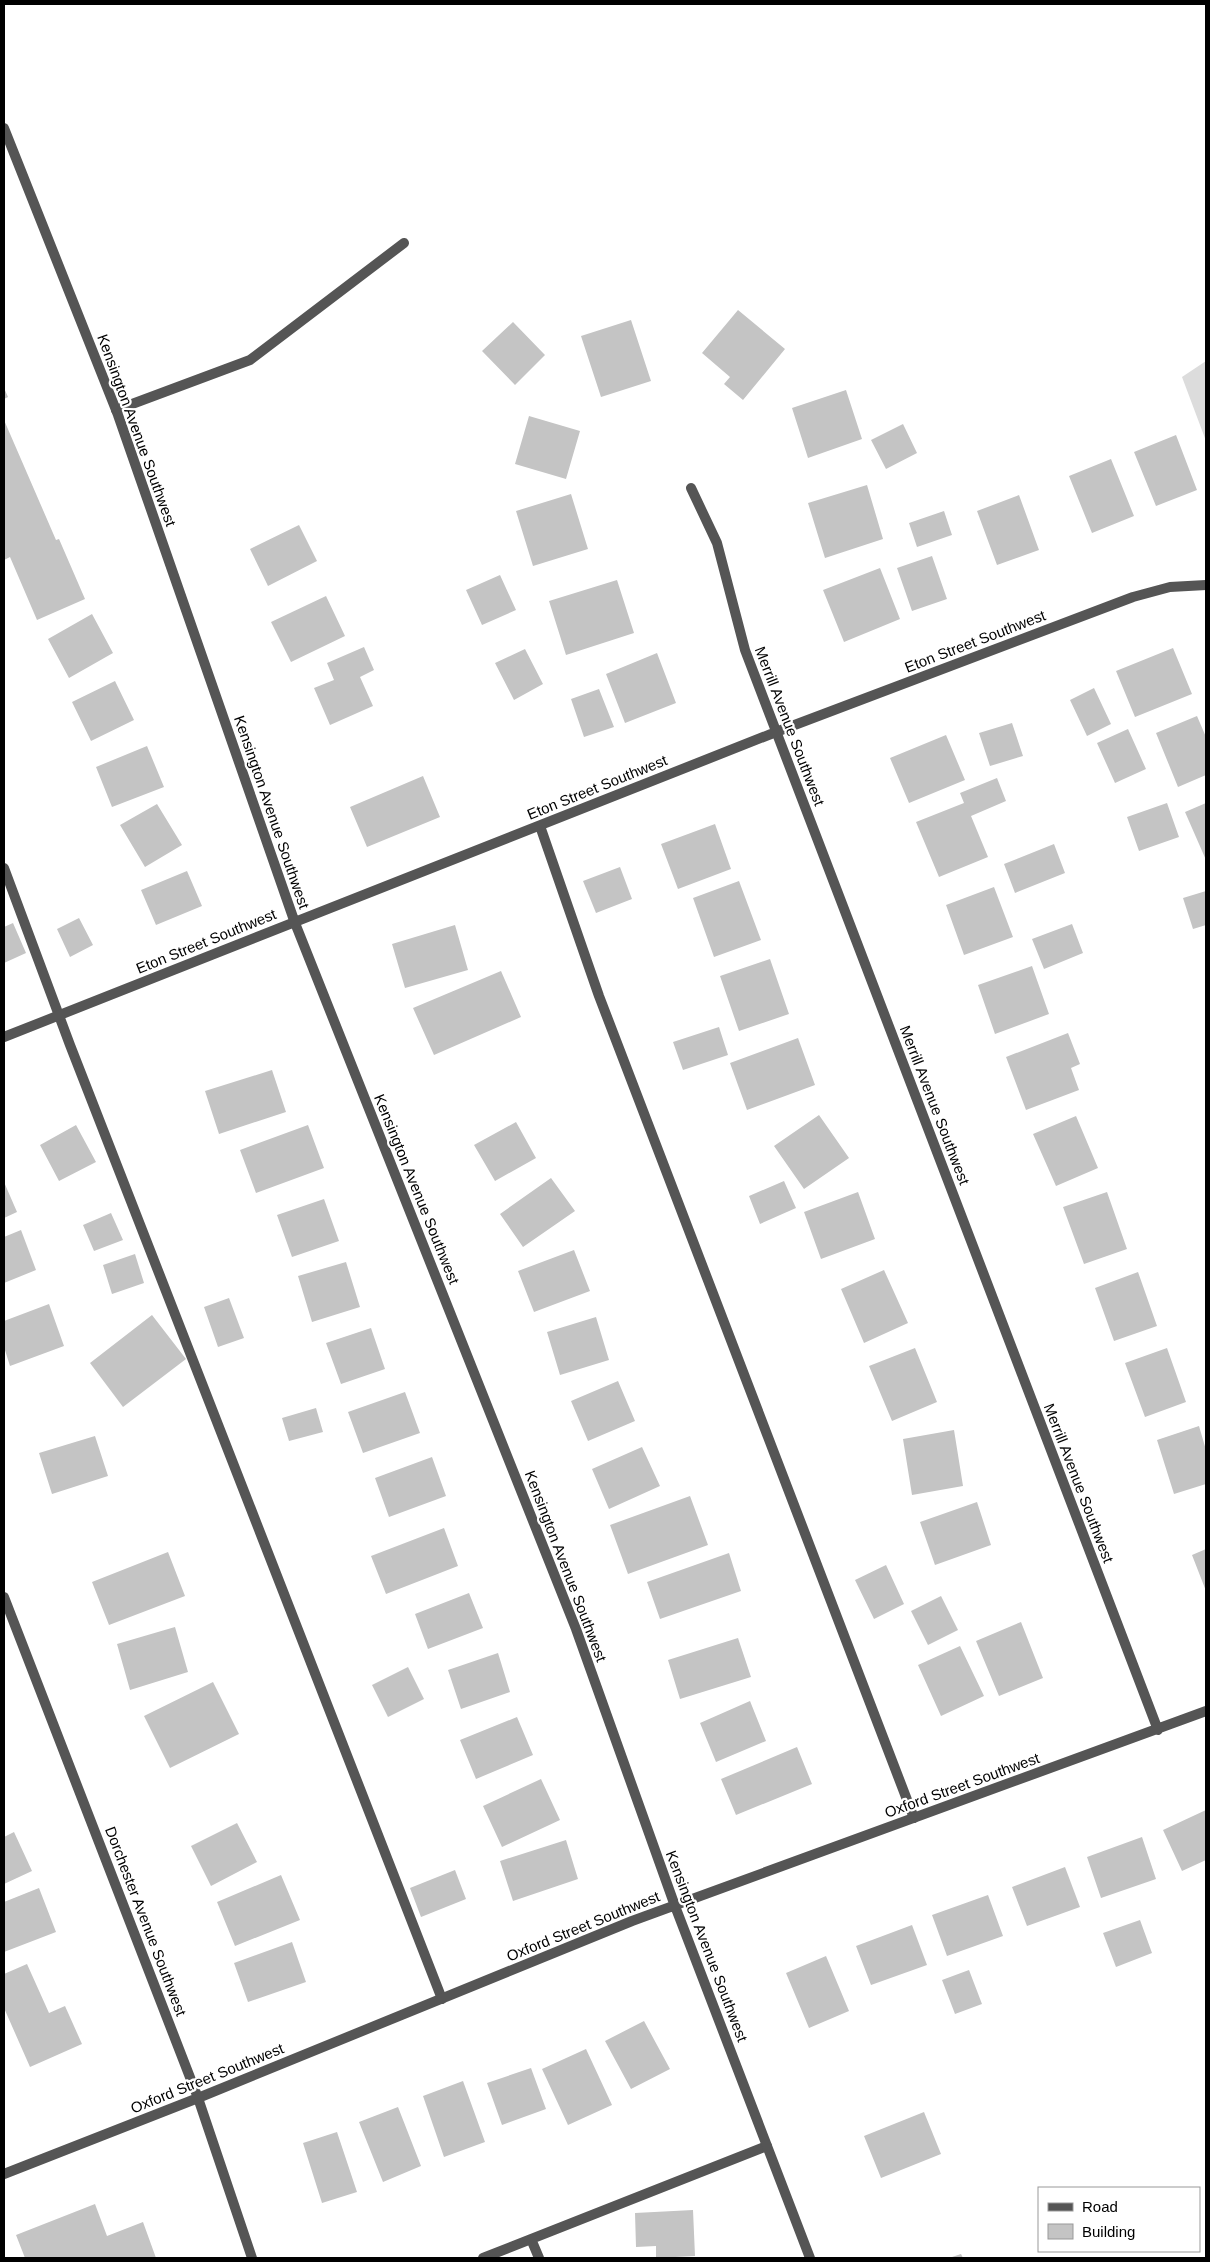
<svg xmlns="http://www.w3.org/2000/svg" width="1210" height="2262" viewBox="0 0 1210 2262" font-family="Helvetica,sans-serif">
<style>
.green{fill:#dcdcdc}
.building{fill:#c4c4c4}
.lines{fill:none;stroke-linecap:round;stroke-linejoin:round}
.service{stroke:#555;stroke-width:10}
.minor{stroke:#555;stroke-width:10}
.labels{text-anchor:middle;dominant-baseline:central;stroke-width:4.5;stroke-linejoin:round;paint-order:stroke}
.street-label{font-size:15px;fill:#000;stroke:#fff}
</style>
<rect width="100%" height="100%" fill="#fff"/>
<!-- green -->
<path class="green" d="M1206,361v80l-24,-64z"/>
<!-- building -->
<path class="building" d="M738,310l47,39 -42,51 -19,-16 6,-7 -28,-24z
M631,320l20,61 -50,16 -20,-61z
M513,322l32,33 -30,30 -33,-34z
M4,388l4,9 -4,2z
M846,390l16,49 -54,19 -16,-50z
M529,416l51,15 -14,48 -51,-15z
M4,420l52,120 3,-1 26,60 -48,21 -27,-63 -6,3z
M903,424l14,29 -31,16 -15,-29z
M1176,435l21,55 -41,16 -22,-54z
M1111,459l23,57 -42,17 -23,-57z
M867,485l16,54 -58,19 -17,-55z
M571,494l17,55 -55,17 -17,-55z
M1019,495l20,55 -42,15 -20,-54z
M944,511l8,24 -35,12 -8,-24z
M299,525l18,36 -49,25 -18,-37z
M932,556l15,43 -35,12 -15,-43z
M880,568l20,51 -56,23 -21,-52z
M500,575l16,35 -34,15 -16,-35z
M617,580l17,53 -68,22 -17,-54z
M326,596l19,40 -54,26 -20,-40z
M92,614l21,39 -44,25 -21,-39z
M364,647l10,23 -14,7 13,29 -43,19 -16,-37 20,-8 -7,-17z
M1173,648l19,46 -57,23 -19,-46z
M525,649l18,35 -29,16 -19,-37z
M657,653l19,50 -51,20 -19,-49z
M115,681l19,39 -43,21 -19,-39z
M1094,688l17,36 -24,12 -17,-36z
M599,689l15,38 -30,10 -13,-38z
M1197,716l9,21v38l-28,12 -22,-54z
M1012,723l11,33 -33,10 -11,-33z
M1128,729l18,40 -31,14 -18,-40z
M946,735l19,45 -56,23 -19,-45z
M147,746l17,41 -52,20 -16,-40z
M423,776l17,41 -73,30 -17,-40z
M997,778l9,23 -35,15 17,41 -49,20 -23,-55 48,-19 -4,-10z
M1167,803l12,34 -40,14 -12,-34z
M1206,803v57l-21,-48z
M157,804l25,41 -37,22 -25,-42z
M715,824l16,45 -53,20 -17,-45z
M1054,844l11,29 -50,20 -11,-29z
M620,867l12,32 -36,14 -13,-32z
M187,871l15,35 -46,19 -15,-35z
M739,881l22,59 -47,17 -21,-59z
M994,887l19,50 -49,18 -18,-50z
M1206,891v34l-13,4 -10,-31z
M79,918l14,27 -23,12 -13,-28z
M13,923l13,30 -22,10v-36z
M1072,924l11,29 -39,16 -12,-30z
M455,925l13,45 -63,18 -13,-44z
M770,959l19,55 -50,17 -19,-55z
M1032,966l17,48 -54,20 -17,-49z
M501,971l20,46 -87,38 -21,-47z
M719,1027l9,28 -45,15 -10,-28z
M1068,1033l12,31 -9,4 8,22 -53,20 -20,-53z
M798,1038l17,47 -68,25 -17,-47z
M272,1070l14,42 -67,22 -14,-43z
M819,1115l30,43 -45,31 -30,-43z
M1076,1116l22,52 -42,18 -23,-52z
M516,1122l20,36 -41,23 -21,-36z
M76,1125l20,37 -37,19 -19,-36z
M308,1125l16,43 -68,25 -16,-43z
M551,1178l24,33 -52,36 -23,-33z
M784,1181l12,27 -36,16 -11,-28z
M4,1182l13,30 -13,6z
M858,1192l17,47 -54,20 -17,-47z
M1107,1192l20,57 -43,15 -21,-57z
M324,1199l15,42 -47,16 -15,-42z
M111,1213l12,27 -29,11 -11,-26z
M21,1230l15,40 -32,13v-46z
M574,1250l16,41 -56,21 -16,-41z
M135,1254l9,29 -32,11 -9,-29z
M346,1262l14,45 -48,15 -14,-46z
M884,1270l24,53 -44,20 -23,-54z
M1138,1272l19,54 -43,15 -19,-53z
M229,1298l15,40 -26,9 -14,-40z
M49,1304l15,42 -54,20 -6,-19v-26z
M152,1315l34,44 -63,48 -33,-44z
M596,1317l13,43 -49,15 -13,-43z
M371,1328l14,41 -44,15 -15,-41z
M915,1348l22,54 -45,19 -23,-55z
M1167,1348l19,54 -41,15 -20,-54z
M618,1381l17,40 -47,20 -17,-40z
M405,1392l15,41 -57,20 -15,-41z
M316,1408l7,24 -34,9 -7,-23z
M1199,1426l7,24v34l-32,10 -17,-54z
M954,1430l9,56 -51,9 -9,-56z
M95,1436l13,40 -56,18 -13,-41z
M642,1447l18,39 -51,23 -17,-40z
M432,1457l14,39 -57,21 -14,-39z
M690,1496l18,49 -80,29 -18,-49z
M977,1502l14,43 -56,20 -15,-43z
M444,1528l14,38 -72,28 -15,-38z
M1206,1549v42l-14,-36z
M168,1552l17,44 -76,29 -17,-43z
M729,1553l12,38 -81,28 -13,-37z
M886,1565l18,39 -30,15 -19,-39z
M469,1593l14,35 -55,21 -13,-35z
M941,1596l17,34 -30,15 -17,-34z
M1021,1622l22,56 -44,18 -23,-55z
M175,1627l13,45 -58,18 -13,-46z
M738,1638l13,39 -71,22 -12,-39z
M960,1646l24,50 -43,20 -23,-51z
M498,1653l12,39 -49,17 -13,-39z
M408,1667l16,32 -36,18 -16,-32z
M213,1682l26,52 -69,34 -26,-52z
M750,1701l16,40 -50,21 -16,-39z
M517,1717l16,38 -57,24 -16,-39z
M797,1747l15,37 -76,31 -15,-36z
M541,1779l19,41 -58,27 -19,-41z
M1206,1810v50l-24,11 -19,-41z
M237,1823l20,39 -46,24 -20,-40z
M14,1832l18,39 -28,13v-47z
M1142,1837l14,42 -55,19 -14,-41z
M566,1840l12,39 -65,22 -13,-40z
M1065,1867l15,40 -53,19 -15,-39z
M455,1870l11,29 -45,18 -11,-29z
M281,1875l19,45 -65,26 -18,-44z
M39,1888l17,44 -52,20v-50z
M988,1895l15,41 -56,20 -15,-41z
M1140,1920l12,33 -36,14 -13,-34z
M912,1925l15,40 -56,20 -15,-39z
M292,1942l14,40 -58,20 -14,-39z
M826,1956l23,55 -40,17 -23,-55z
M27,1964l22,49 16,-7 17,38 -52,23 -26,-59v-34z
M969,1970l13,34 -27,10 -13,-34z
M644,2021l26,48 -39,20 -26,-48z
M586,2049l26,56 -44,20 -26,-56z
M531,2068l15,41 -44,16 -15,-42z
M463,2081l22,61 -41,15 -21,-61z
M398,2107l23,59 -38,16 -24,-60z
M924,2112l17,42 -60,24 -17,-42z
M337,2132l20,60 -35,11 -19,-60z
M95,2204l12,32 36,-14 13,36h-131l-9,-23z
M693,2210l2,46 -39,2v-12l-20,1 -1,-34z
M961,2254l2,4h-14z"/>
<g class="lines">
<!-- service -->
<path class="service" d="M116,410l134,-50 154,-117
M540,826l59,170 315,822
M4,868l66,177 372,954
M531,2239l8,19
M483,2258l284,-112"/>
<!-- minor -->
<path class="minor" d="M4,128l114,287 177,508 281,706 99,277 135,352
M691,488l26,55 28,107 413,1080
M4,1037l772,-305 357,-135 37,-10 36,-2
M4,1597l194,501 54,160
M4,2174l194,-76 434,-177 574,-210"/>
</g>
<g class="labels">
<!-- street labels -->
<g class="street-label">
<text transform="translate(137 430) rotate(70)">Kensington Avenue Southwest</text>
<text transform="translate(975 641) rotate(-21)">Eton Street Southwest</text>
<text transform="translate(790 726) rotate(69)">Merrill Avenue Southwest</text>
<text transform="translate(597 787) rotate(-22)">Eton Street Southwest</text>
<text transform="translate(272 812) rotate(71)">Kensington Avenue Southwest</text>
<text transform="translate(206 941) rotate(-22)">Eton Street Southwest</text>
<text transform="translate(935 1105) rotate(69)">Merrill Avenue Southwest</text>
<text transform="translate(417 1189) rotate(68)">Kensington Avenue Southwest</text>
<text transform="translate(1079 1483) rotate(69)">Merrill Avenue Southwest</text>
<text transform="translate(566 1566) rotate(69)">Kensington Avenue Southwest</text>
<text transform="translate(962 1785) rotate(-20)">Oxford Street Southwest</text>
<text transform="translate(146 1921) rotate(69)">Dorchester Avenue Southwest</text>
<text transform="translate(583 1926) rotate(-22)">Oxford Street Southwest</text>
<text transform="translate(707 1946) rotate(69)">Kensington Avenue Southwest</text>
<text transform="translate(207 2078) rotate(-22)">Oxford Street Southwest</text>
</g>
</g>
<!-- border -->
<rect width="1210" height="2262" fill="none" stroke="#000000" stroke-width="10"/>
<!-- legend -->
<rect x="1038" y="2187" width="162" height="65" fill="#ffffff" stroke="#999999"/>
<rect x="1048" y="2203" width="25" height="8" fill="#555555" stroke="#999999"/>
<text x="1082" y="2212" font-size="15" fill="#000000">Road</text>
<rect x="1048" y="2224" width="25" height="15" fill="#c4c4c4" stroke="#999999"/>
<text x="1082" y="2237" font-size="15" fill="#000000">Building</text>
</svg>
